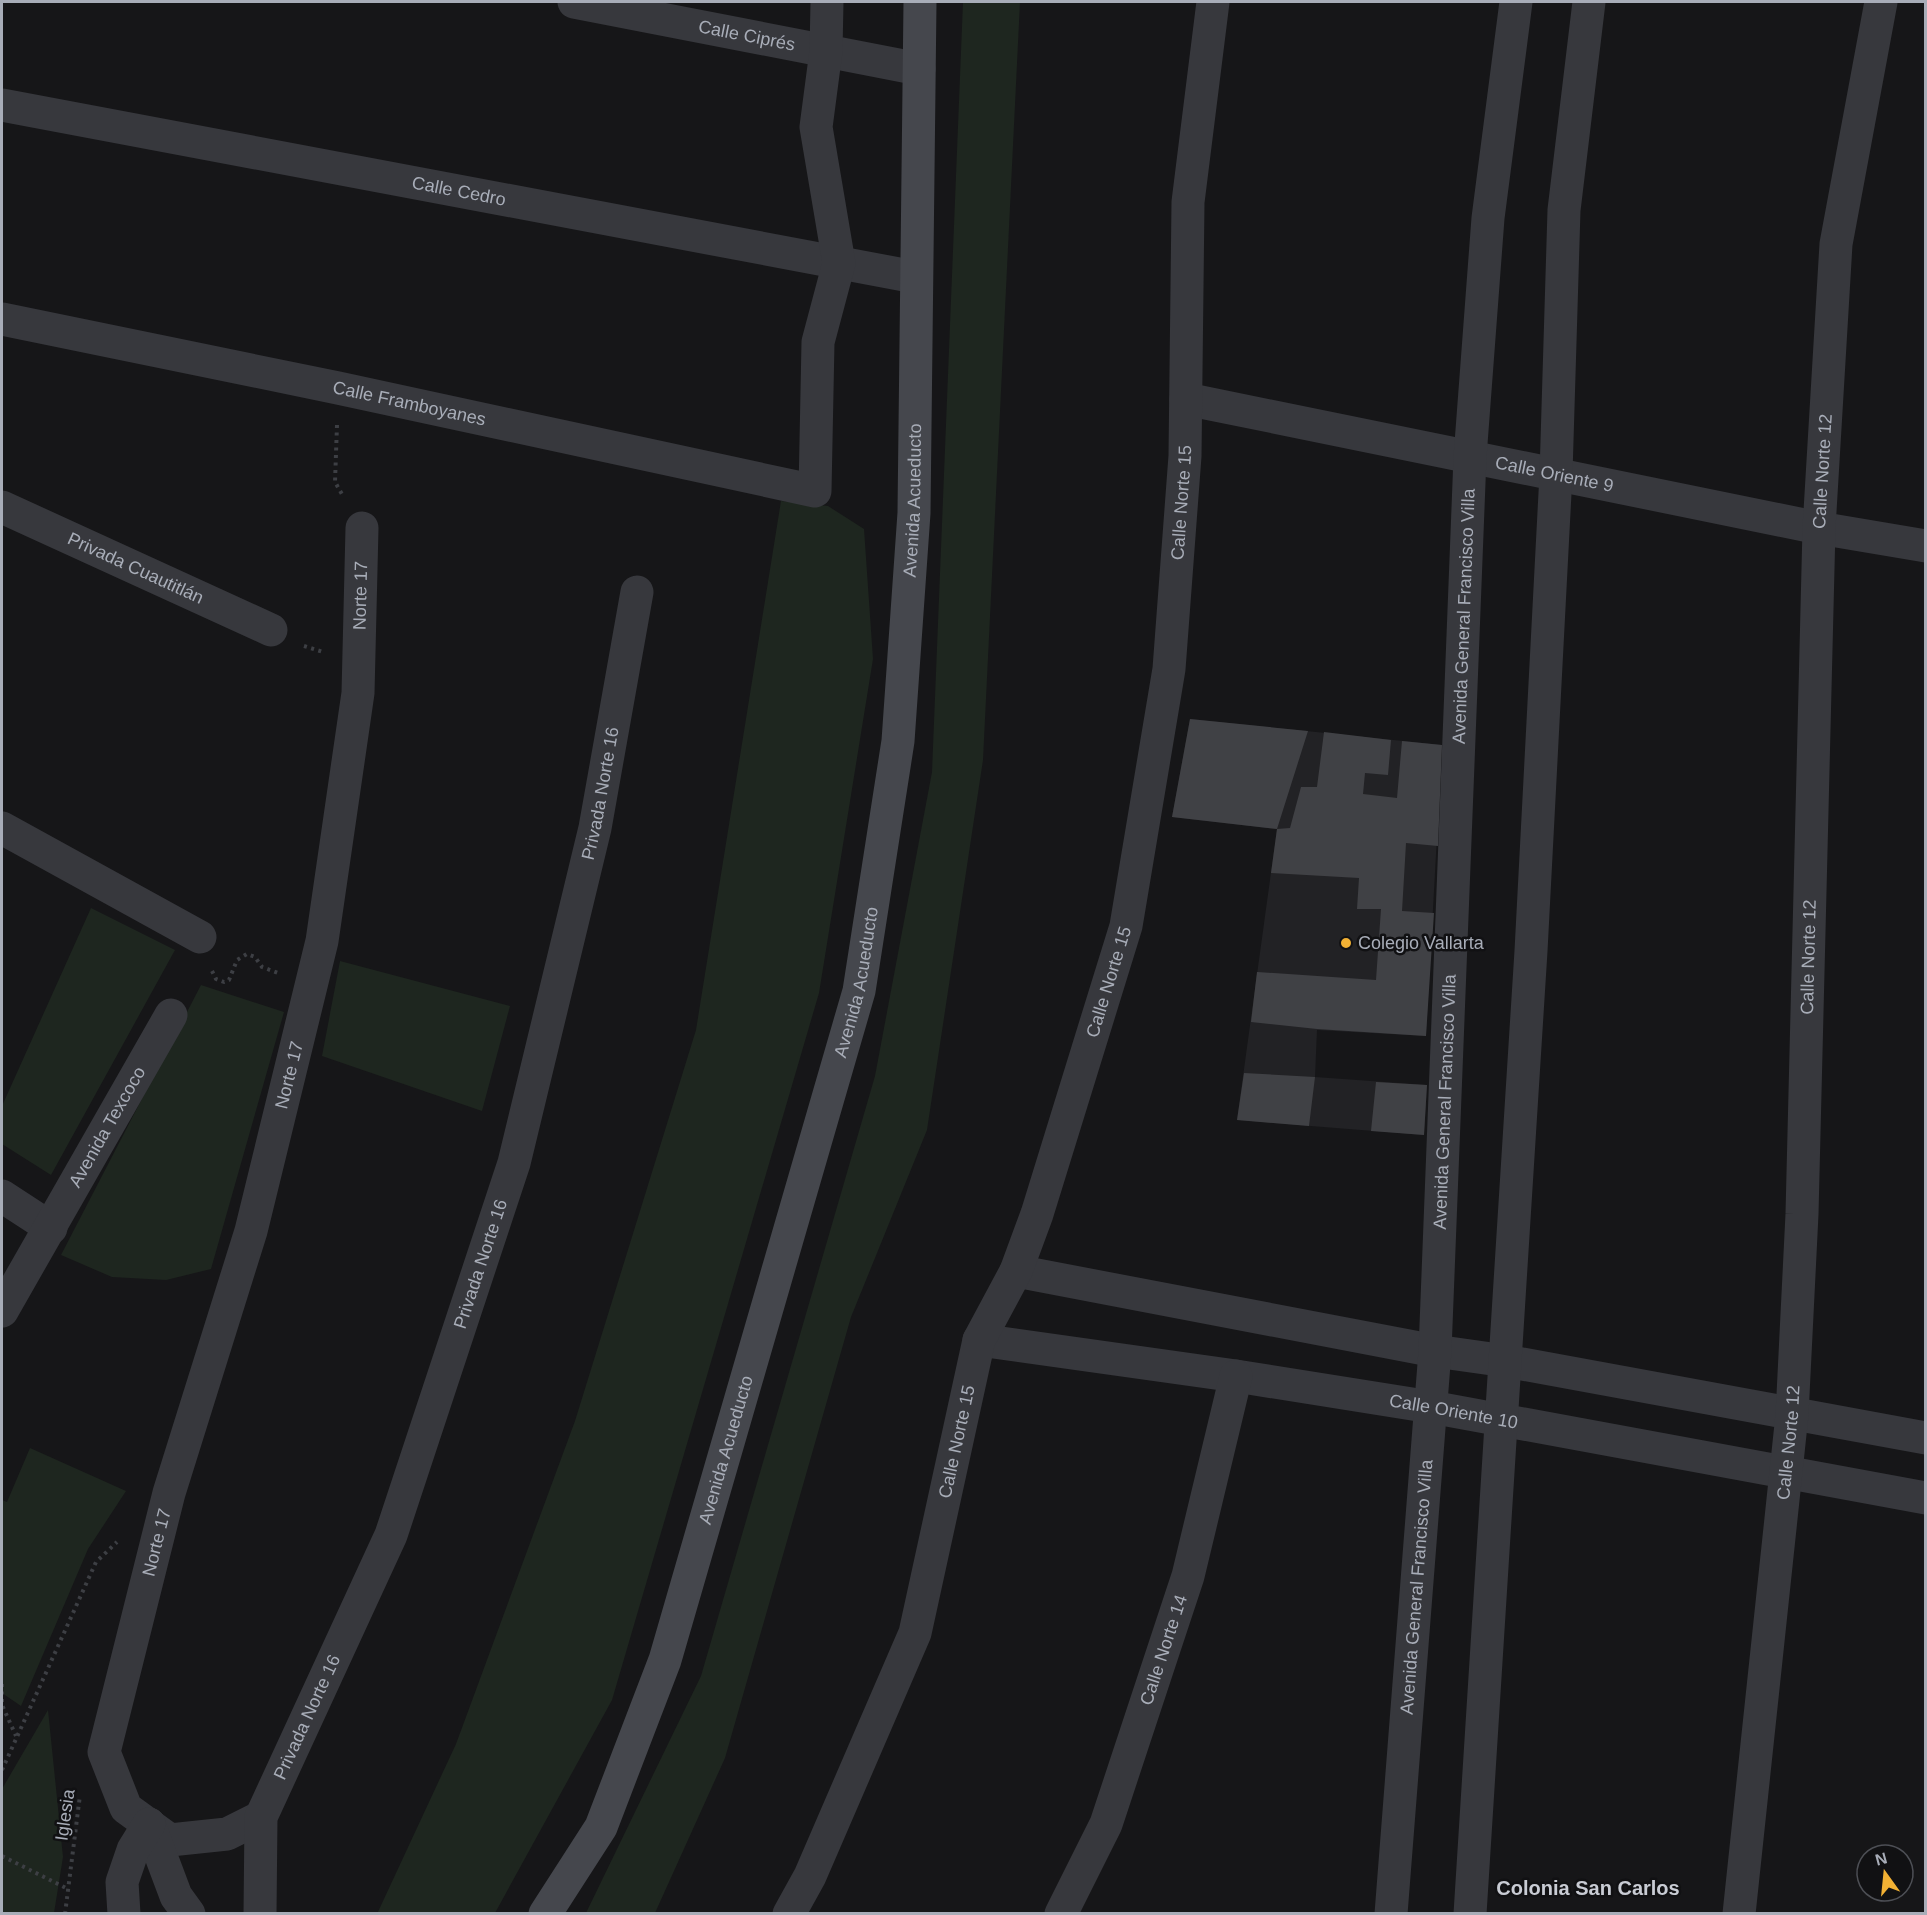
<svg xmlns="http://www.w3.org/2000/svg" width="1927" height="1915" viewBox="0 0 1927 1915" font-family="Helvetica,sans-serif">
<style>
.built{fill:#222225}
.green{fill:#1e261f}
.building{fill:#404145}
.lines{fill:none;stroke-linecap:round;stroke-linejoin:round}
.path{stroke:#3d3f44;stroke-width:4;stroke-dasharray:3 4.5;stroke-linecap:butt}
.street{stroke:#37383d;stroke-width:33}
.secondary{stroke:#45474d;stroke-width:33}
.poi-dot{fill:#f2b134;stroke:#111113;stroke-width:2}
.labels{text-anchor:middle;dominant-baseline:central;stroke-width:5;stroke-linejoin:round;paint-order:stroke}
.street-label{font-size:18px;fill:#a8adb8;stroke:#111113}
.poi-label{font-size:18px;fill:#a8adb8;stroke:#111113;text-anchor:start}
.neighbourhood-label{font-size:20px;font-weight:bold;fill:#c9ccd4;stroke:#111113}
</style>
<rect width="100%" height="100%" fill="#161618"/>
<!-- built -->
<path class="built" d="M1190,719l252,26 -16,291 -109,-6 -2,47 112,8 -3,50 -187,-15 40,-291 -105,-12z"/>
<!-- green -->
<path class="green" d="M963,2h57l-37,758 -56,370 -76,187 -126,441 -70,155h-69l115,-237 174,-600 57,-304z
M781,501l47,5 36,23 9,130 -54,334 -207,707 -117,213 -118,1 79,-170 119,-323 121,-391z
M91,908l84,42 -124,225 -49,-31v-38z
M340,961l170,45 -28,105 -160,-55z
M201,985l83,27 -73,257 -45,11 -54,-3 -51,-22z
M30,1448l96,43 -38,58 -67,157 -19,-13v-193l5,2z
M48,1710l15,147 -9,56h-52v-124z"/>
<!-- building -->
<path class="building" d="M1190,719l118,12 -31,98 13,-1 11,-41h16l7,-55 67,8 -3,35 -23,-2 -2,21 34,4 5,-57 40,4 -4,101 -32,-3 -4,68 32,2 -8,123 -109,-7 -66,-7 6,-50 119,8 5,-71h-24l2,-31 -88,-5 6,-44 -105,-12z
M1244,1073l71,4 -6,49 -72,-6z
M1376,1082l51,3 -3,50 -53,-4z"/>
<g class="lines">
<!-- path -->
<path class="path" d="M337,425l-2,57 8,14
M304,646l19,6
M212,971l4,8 8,3 5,-2 8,-20 10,-6 8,3 7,10 16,6
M2,1684v21l14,31
M2,1770l94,-208 21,-20
M2,1856l66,33
M65,1914l15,-119"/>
<!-- street -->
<g class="street">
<path id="s1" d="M574,2l345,67"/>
<path id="s2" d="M2,105l913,172"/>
<path id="s3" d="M2,319l336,69 477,103 3,-149 21,-79 -23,-136 10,-76 1,-49"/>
<path id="s4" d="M1186,399l633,129 107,18"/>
<path id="s5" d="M2,507l269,123"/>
<path d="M2,828l198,109"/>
<path d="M2,1196l49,32"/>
<path d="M1016,1271l419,80 71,10 420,77"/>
<path id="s6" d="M2,1311l169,-296"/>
<path id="s7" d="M979,1340l257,36 195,31 495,91"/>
<path id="s8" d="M261,1817l-34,17 -57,6 -44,-32 -22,-56 65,-259 82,-262 71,-290 36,-248 4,-165"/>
<path d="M149,1824l27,72 13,18"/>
<path d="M124,1914l-2,-32 11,-32 16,-26"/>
<path id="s9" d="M260,1914l1,-97 130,-282 123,-372 81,-335 42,-236"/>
<path id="s10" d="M789,1914l21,-38 105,-243 64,-293 37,-69 21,-57 89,-288 43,-257 16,-213 3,-254 25,-200"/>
<path id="s11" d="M1061,1914l45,-90 82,-248 48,-200"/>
<path id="s12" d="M1391,1914l44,-563 35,-894 18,-239 28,-216"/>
<path d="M1470,1914l61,-963 25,-477 8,-264 25,-208"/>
<path id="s13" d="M1739,1914l53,-499 10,-201 17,-686 17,-284 45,-242"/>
</g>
<!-- secondary -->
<path class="secondary" id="s14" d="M545,1914l56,-87 64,-167 194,-669 39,-250 16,-228 6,-511"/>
</g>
<!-- markers -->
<circle class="poi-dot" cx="1346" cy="943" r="6"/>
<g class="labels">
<!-- street labels -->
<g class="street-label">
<text stroke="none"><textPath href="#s1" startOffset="176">Calle Ciprés</textPath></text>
<text stroke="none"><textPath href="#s2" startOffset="465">Calle Cedro</textPath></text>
<text stroke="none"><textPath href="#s3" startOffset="416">Calle Framboyanes</textPath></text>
<text stroke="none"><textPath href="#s13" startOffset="1446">Calle Norte 12</textPath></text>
<text stroke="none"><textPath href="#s4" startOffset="376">Calle Oriente 9</textPath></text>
<text stroke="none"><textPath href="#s14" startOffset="1473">Avenida Acueducto</textPath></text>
<text stroke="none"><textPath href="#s10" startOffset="1476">Calle Norte 15</textPath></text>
<text stroke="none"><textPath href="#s5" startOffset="147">Privada Cuautitlán</textPath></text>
<text stroke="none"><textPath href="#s8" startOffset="1398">Norte 17</textPath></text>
<text stroke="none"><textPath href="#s12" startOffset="1300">Avenida General Francisco Villa</textPath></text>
<text stroke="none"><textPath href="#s9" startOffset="1179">Privada Norte 16</textPath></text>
<text stroke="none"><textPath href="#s13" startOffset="960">Calle Norte 12</textPath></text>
<text stroke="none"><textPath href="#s10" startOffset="990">Calle Norte 15</textPath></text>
<text stroke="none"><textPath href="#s14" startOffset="987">Avenida Acueducto</textPath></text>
<text stroke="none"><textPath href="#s8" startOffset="912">Norte 17</textPath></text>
<text stroke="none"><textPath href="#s12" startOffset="814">Avenida General Francisco Villa</textPath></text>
<text stroke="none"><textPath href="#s6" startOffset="212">Avenida Texcoco</textPath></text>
<text stroke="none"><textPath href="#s9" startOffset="693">Privada Norte 16</textPath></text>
<text stroke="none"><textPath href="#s7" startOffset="480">Calle Oriente 10</textPath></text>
<text stroke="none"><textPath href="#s10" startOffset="504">Calle Norte 15</textPath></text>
<text stroke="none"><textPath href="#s13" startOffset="474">Calle Norte 12</textPath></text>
<text stroke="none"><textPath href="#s14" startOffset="501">Avenida Acueducto</textPath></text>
<text stroke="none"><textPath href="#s8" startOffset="426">Norte 17</textPath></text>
<text stroke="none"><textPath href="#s12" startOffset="328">Avenida General Francisco Villa</textPath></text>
<text stroke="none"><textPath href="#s11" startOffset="284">Calle Norte 14</textPath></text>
<text stroke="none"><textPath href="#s9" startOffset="207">Privada Norte 16</textPath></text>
<text transform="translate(65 1815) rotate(-82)">Iglesia</text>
</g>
<!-- poi labels -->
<g class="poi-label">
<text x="1358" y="943">Colegio Vallarta</text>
</g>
<!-- neighbourhood labels -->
<g class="neighbourhood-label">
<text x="1588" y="1888">Colonia San Carlos</text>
</g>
</g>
<!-- border -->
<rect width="1927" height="1915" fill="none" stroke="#a8adb8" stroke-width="6"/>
<!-- north arrow -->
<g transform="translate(1885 1873) rotate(345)"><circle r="28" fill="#111113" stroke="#4d4f55" stroke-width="1.5"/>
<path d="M0-4.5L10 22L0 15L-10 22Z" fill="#f2b134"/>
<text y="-9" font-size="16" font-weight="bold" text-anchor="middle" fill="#a8adb8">N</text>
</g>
</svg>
